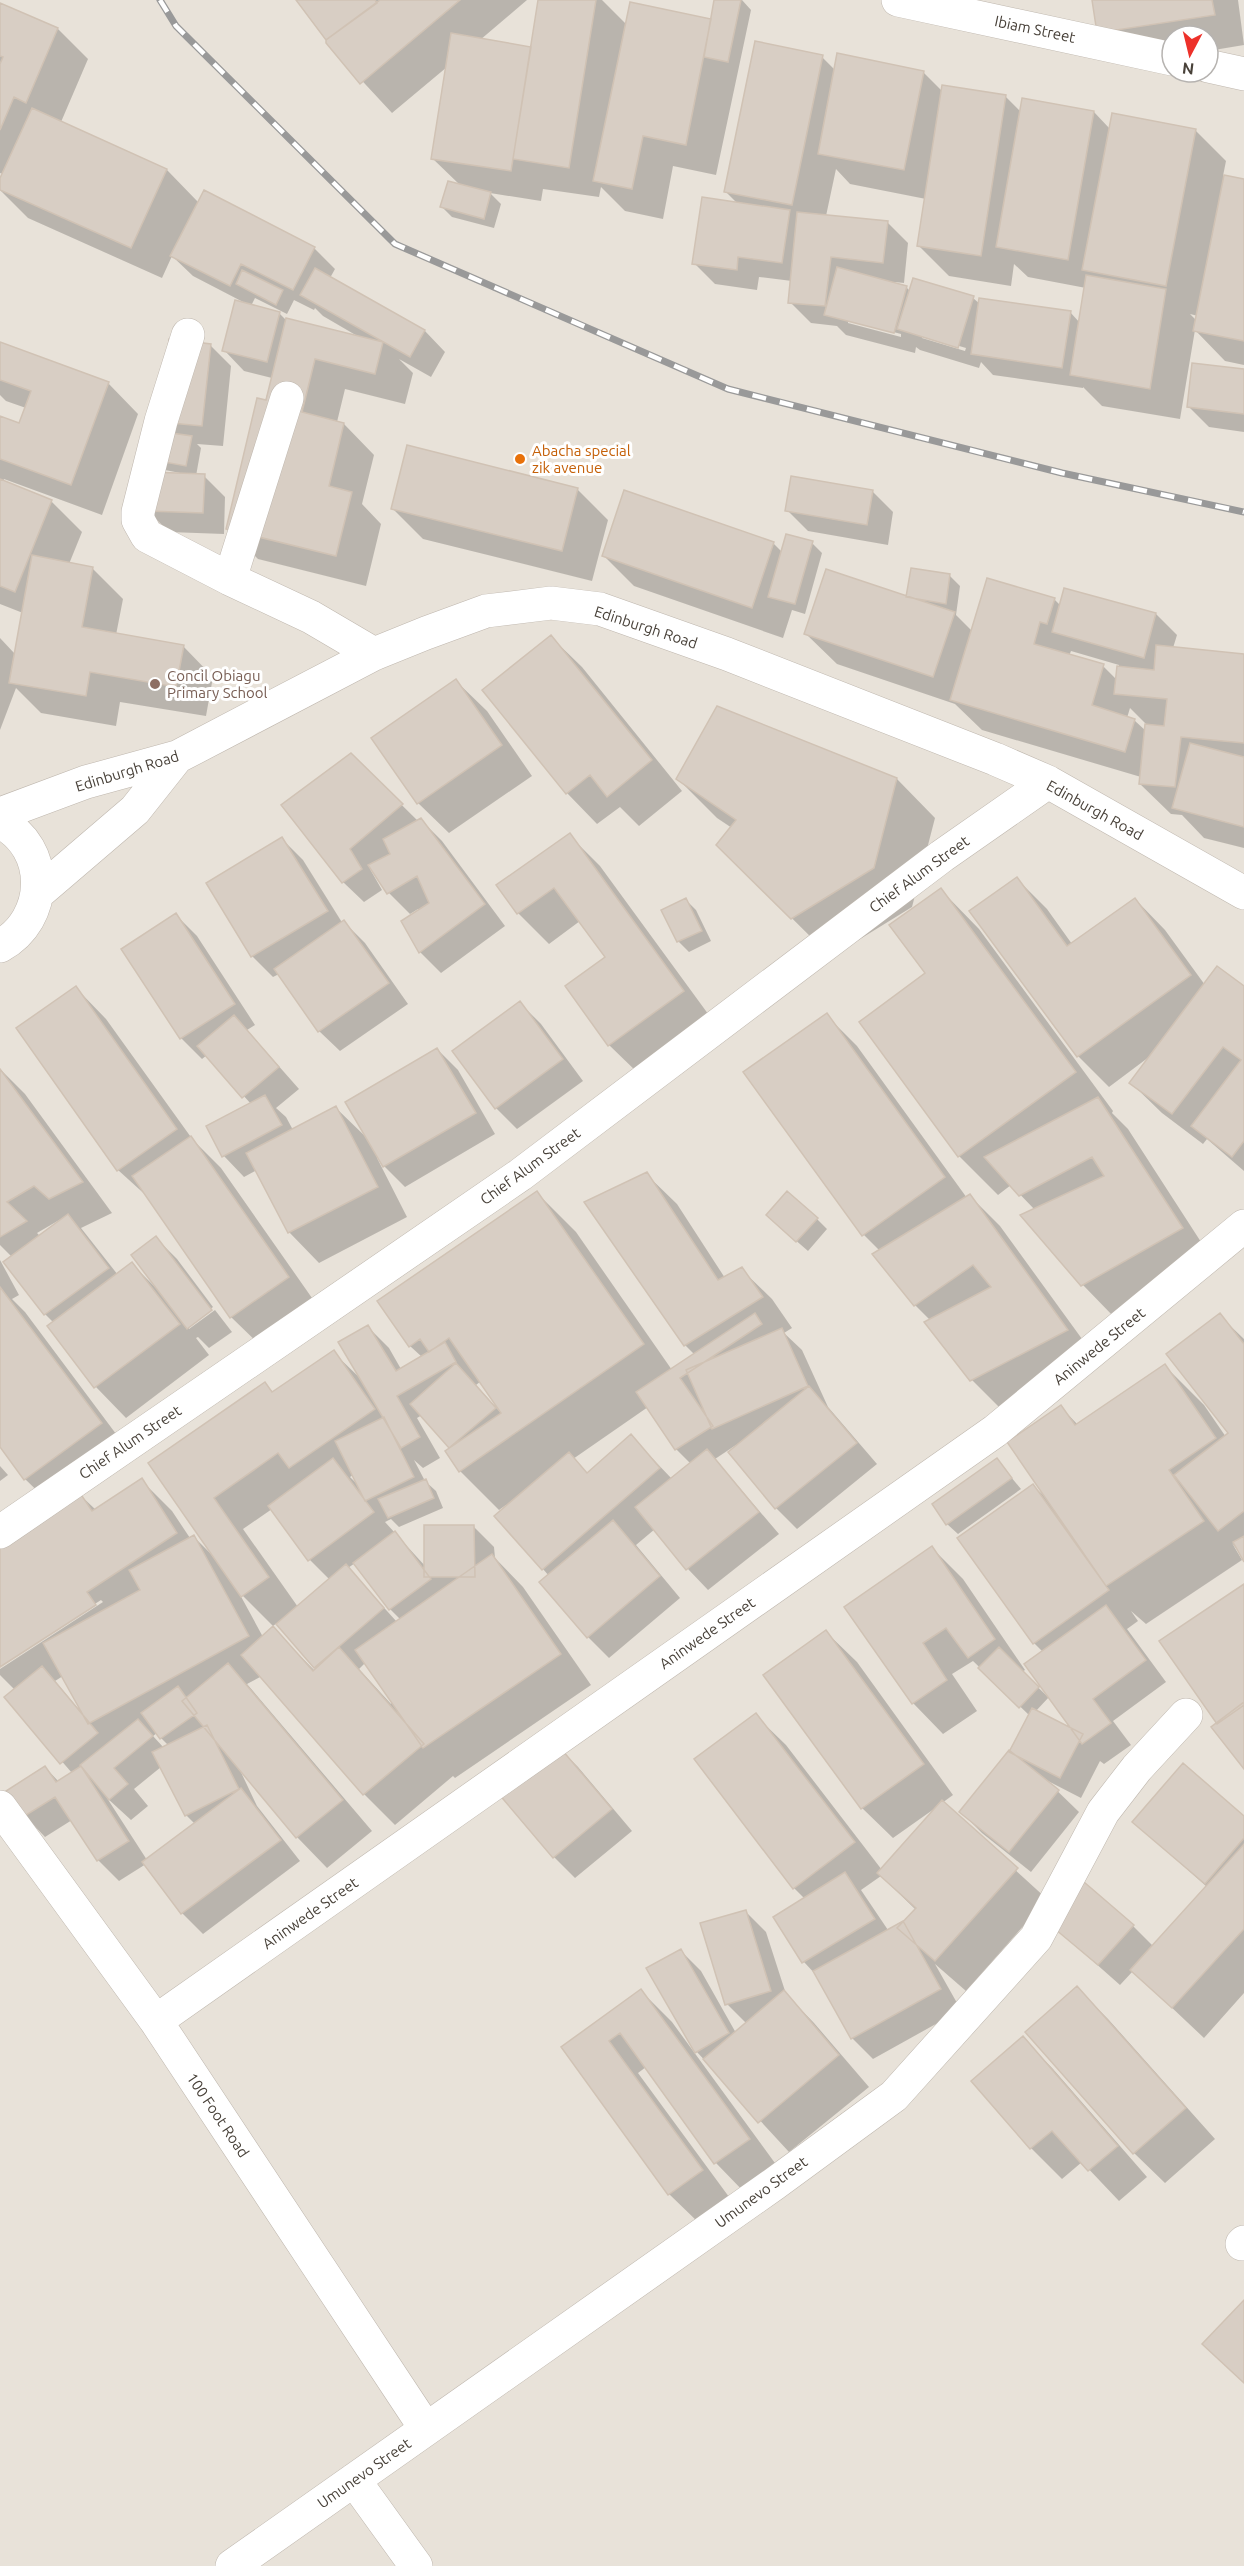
<svg xmlns="http://www.w3.org/2000/svg" width="1244" height="2566" viewBox="0 0 1244 2566" font-family="Ubuntu,sans-serif">
<style>
.residential{fill:#e8e2d9;fill-rule:evenodd}
.shadow{fill:#0003;fill-rule:evenodd}
.building{fill:#d8cec4;stroke:#d0c2b4;stroke-width:1.5}
.lines{fill:none;stroke-linecap:round;stroke-linejoin:round}
.street-casing{stroke:#bfb7ae;stroke-width:34}
.street{stroke:#fff;stroke-width:33}
.rail-casing{stroke:#999;stroke-width:7}
.rail{stroke:#fff;stroke-width:4.5;stroke-dasharray:14;stroke-linecap:butt}
.food-dot{fill:#e8710a;stroke:#fff;stroke-width:2}
.education-dot{fill:#8d6e63;stroke:#fff;stroke-width:2}
.labels{text-anchor:middle;dominant-baseline:central;stroke-width:6;stroke-linejoin:round;paint-order:stroke}
.street-label{font-size:15px;fill:#484139;stroke:#fff}
.food-label{font-size:15px;fill:#c56008;stroke:#fff;text-anchor:start}
.education-label{font-size:15px;fill:#785e54;stroke:#fff;text-anchor:start}
</style>
<rect width="100%" height="100%" fill="#f4f0eb"/>
<!-- residential -->
<path class="residential" d="M0,0h1244v2566h-1244zM1172,36h36v36h-36z"/>
<!-- shadow -->
<path class="shadow" d="M298,0h229l-47,40 52,8 7,-48h63l25,25 85,-4 4,-21h26l9,10 -35,165 -43,-9 -10,53 -38,-8 -24,-24 -2,10 -56,-8 -2,12 -51,-8 11,11 -7,24 -42,-11 -10,-10 18,-22 -28,-27 15,-91 -55,46 -65,-70 1,-4z
M1093,0h145l6,45 -36,6v-15h-36v20l-43,7z
M0,5l58,24 30,30 -27,63 106,48 32,33 115,45 21,21 -5,9 95,53 20,21 -14,25 -32,-18 14,14 -8,31 -60,-15 -8,33 7,2 30,31 -12,49 19,20 -15,62 -108,-27 -31,-31 45,-150 -28,-7 -20,-21 21,-47 -52,-27 -21,-20 -10,22 -134,-60 -28,-28 3,-16 -3,-1zM255,298l32,16 7,-14 20,10 1,-2 8,8 36,21 -73,-17 -7,-7 -28,-7z
M822,57l13,13 88,2 19,19 63,5 16,16h73l16,17 85,1 31,31 -3,15 21,4v185l-19,-4 -30,-31 -15,89 -78,-13 -19,-19v1l-90,-13 -12,-13 -2,6 -59,-18 -4,-3 -1,6 -69,-18 -9,-9 -26,-3 -21,-21 2,-21 -33,-4 -2,13 -42,-6 -21,-21 44,-59 -13,-13zM836,169l14,15 76,15 -8,46 31,31 62,10 3,-22 14,13 58,11 -6,35 -10,-11 -90,-8 -7,-6 -63,-7 -4,-4 -11,-3v-2l9,1 4,-40 -21,-21 -61,-6zM1190,314l8,2 -1,5zM848,320l53,14v3l-53,-14zM922,335l44,13 -1,3 -43,-13z
M0,344l108,39 30,31 -36,101 -98,-36 -1,3 48,19 31,31 -13,32 23,4 31,31 -7,36 67,11 30,31 -7,39 -86,-14 -4,24 -75,-13 -25,-25 -16,42v-92l15,16 8,-41 -23,-9v-186l20,7 6,-17 -20,-7 -6,-6z
M210,345l21,21 -8,80 -26,-2 4,4 -5,28h8l21,21 -1,37 -55,-2 -21,-21 32,-36v-2l-15,-3 -3,-48z
M1244,371v61l-35,-5 -21,-21z
M577,489l31,31 -16,61 -169,-42 -31,-31z
M872,491l21,21 -5,33 -80,-14 -21,-21z
M625,492l149,52 8,8 30,-9 10,10 -17,61 -13,-4 -9,28 -149,-52 -31,-31z
M949,575l11,11 -4,29 16,16 82,-32 7,7 95,8 21,21 -4,13 71,8v192l-40,-10 -22,-23 -11,-1 -31,-30 1,-7 -159,-47 -27,-26 -118,-40 -31,-30 102,-36zM1071,651l48,14 -2,15 -14,-14 -34,-10zM1130,708l16,16v7l-12,-11 -7,-2z
M551,637l31,30 100,124 -43,35 -19,-19 -23,17 -30,-31 -83,-103z
M456,681l31,30 45,65 -83,57 -31,-30z
M351,755l67,66 3,-1 21,21 63,85 -64,47 -21,-21 -2,-43 -8,5 -21,-21 -17,-25 -2,1 12,21 -18,12 -21,-20z
M678,779h219l38,39 -23,89 -81,50 -113,-112 14,-17 -15,-10z
M569,835l31,31 114,156 -74,53 -31,-30 -2,-87 -27,-37 -31,23 -31,-31z
M282,839l21,21 40,64 1,-2 21,21 43,61 -68,47 -21,-20 -40,-57 -6,3 -21,-21 -44,-73z
M1017,879l30,30 25,35 63,-45 30,31 40,55 39,2v184l-37,-32 -4,5 -41,-31 -31,-30 18,-26 -40,30 -31,-31 -107,-145z
M941,890l38,39 134,182 -1,2 16,16 84,130 -99,57 -30,-31 -61,-69 13,-6 -24,-25 -13,10 -39,-39 -32,-182z
M686,900l10,10 15,31 -22,11 -11,-11z
M176,915l21,21 58,89 -8,5 52,59 -23,19 10,9 7,13 43,-22 32,31 69,-90 21,21 37,64 -90,53 -21,-21 -5,-10 -2,2 30,59 -88,46 -30,-31 -32,-62 -13,7 -20,-21 27,-52 -44,-49 -5,4 -21,-21z
M76,988l30,31 87,121 28,28 98,140 -57,39 -31,-30 -81,-118 -32,-29z
M520,1003l21,21 42,57 -66,48 -21,-21z
M826,1015l31,31 110,152 3,-2 30,30 98,135 -96,49 -30,-30 -42,-60 -15,-15 -35,-54 -16,-16 -119,-162z
M0,1069l25,25 87,119 -31,15 37,47 14,-11 24,24 2,-1 -2,-49 21,21 36,48 -24,18v4l26,-19 17,22 -23,16 -11,-11 -2,1 13,17 -83,63 -30,-31 -47,-60 5,-4 -9,-9 -33,-57 -12,-12zM61,1219l1,2 -22,15 -3,-3z
M646,1174l31,30 48,74 16,-9 31,30 20,29 -8,5 18,17 26,57 49,57 -80,65 -21,-21 -46,-55 8,-6 -2,-2 -21,14 64,75 -71,56 -20,-21 -33,-40 -19,16 44,53 -71,60 -21,-21 -39,-61 -6,-7 -36,-62 -1,-2 -7,5 -39,-39 -9,-23 -29,-33 -5,3 23,40 -17,10 -9,-8 11,21 11,10 7,17 -44,19 -8,-8 -6,3 41,45 47,-41 21,21 1,11 28,29 68,98 -136,93 -2,-2 -58,49 -31,-31 -102,-118 -15,8 125,147 -45,37 -30,-31 -58,-69 18,38 43,55 -97,73 -21,-21 -36,-49 -27,17 -21,-21 -26,-40 -27,17 -20,-21 20,-49 14,15 13,-9 -66,-76 9,-7 -15,-15v-6l103,-67 -2,-2 -101,65 57,-155 -32,-31 -25,-34v-185l19,35 -7,4 13,13 106,142 -53,39 18,17 45,-30 31,31 18,27 3,-2 19,19 -62,-92 115,-79 9,9 59,-41 28,27 7,-52 21,21 12,21 21,-12 -12,-11 127,-153 39,39 96,138 23,-15 -10,-10zM481,1381l21,30 -1,2 -25,-28zM648,1407l28,42 15,15 -19,15 -41,-43 -43,38 -15,-15zM353,1475l5,10 -8,-8zM272,1509l38,51 20,20 -32,27 -55,-78zM355,1563l35,46 11,11 -4,2 -49,-54zM238,1591l35,35 4,-3 40,46 -2,2 -42,-43 -10,9zM365,1663l27,39 -1,2 -32,-35zM63,1676l20,35 -2,1 -26,-31zM157,1733l4,5 8,8 -5,2 -11,-12zM161,1767l25,48 9,9 -48,36 -40,-62 24,22 17,-14 -14,-17z
M817,1219l10,10 -19,22 -30,-26z
M1219,1315l25,24v220l-12,-16 10,17 -96,64 -15,-13 7,10 -11,8 39,53 -53,39 18,24 -27,19 -4,-3 -19,37 -35,-18 33,32 -48,60 -49,-39 -21,-21 50,-60 19,-36 -57,-55 -21,13 25,37 -34,23 -30,-31 19,-155 31,31 62,91 -3,2 24,23 -3,-43 -9,-9 -1,-157 15,13 13,-92 17,18 87,-59 39,39 22,32 4,-4zM1049,1697l25,34 -39,-19z
M997,1460l24,29 -63,45 -11,-10z
M0,1466l8,9 -8,6z
M826,1632l31,30 96,133 -11,8 105,96 -81,92 -31,-27 26,46 -88,49 -21,-21 -35,-62 -13,-14 1,-63 -11,-11 -39,-173 31,30 96,125 52,-61 -41,29 -31,-30zM881,1876l35,34 -11,11 -17,9 -27,-40z
M557,1746l21,21 54,64 -57,47 -21,-21z
M1244,1818v175l-40,45 -71,-67 -13,14 -69,-61 82,2 21,21 53,-60 -73,-65z
M745,1911l21,21 20,62 28,29 55,64 -80,65 -92,-100 -17,-102 21,21 35,62 11,-9 -20,-20z
M1077,1988l31,31 107,120 -50,44 -31,-30 -107,-121z
M641,1991l31,31 108,148 -34,24 -30,-31 -70,-96 -8,6 94,128 -32,23 -31,-30 -106,-147z
M1023,2038l30,31 94,108 -28,24 -37,-39 -20,17 -31,-31 -58,-67z"/>
<!-- building -->
<path class="building" d="M296,0h79l2,3 -51,37z
M380,0h80l-100,84 -34,-41v-3z
M538,0h58l-27,168 -56,-9z
M714,0h27l-13,62 -24,-5z
M1092,0h120l3,15 -118,18z
M630,2l81,17 -25,126 -43,-9 -11,53 -39,-8z
M0,3l58,25 -32,75 -12,-6 -14,33v-66l3,-7 -3,-1z
M451,33l80,14 -20,124 -80,-12z
M755,41l68,14 -31,150 -68,-13z
M837,53l87,18 -20,99 -86,-16z
M942,85l64,10 -25,161 -64,-10z
M1022,98l72,13 -26,149 -72,-13z
M32,108l135,61 -36,79 -131,-58v-12z
M1112,113l84,16 -30,157 -84,-16z
M1224,175l20,4v162l-51,-10z
M448,181l43,11 -7,27 -44,-12z
M204,190l111,57 -22,43 -52,-26 -11,22 -60,-30z
M702,197l88,13 -8,53 -44,-6 -1,13 -45,-6z
M797,212l91,9 -5,42 -52,-6 -6,49 -37,-3z
M837,267l70,19 -13,47 -70,-18z
M315,268l110,62 -15,27 -110,-62z
M242,270l41,20 -7,15 -40,-21z
M1086,275l80,14 -16,100 -80,-14z
M913,278l61,18 -16,52 -61,-19z
M979,298l92,13 -9,57 -91,-14z
M235,300l45,12 -13,50 -45,-11z
M286,318l97,24 -8,32 -60,-15 -13,53 42,11 -15,63 23,6 -16,64 -110,-27 31,-131 9,2z
M169,339l42,5 -9,82 -41,-4z
M0,342l109,40 -38,103 -71,-26v-43l19,7 12,-32 -31,-11z
M1192,363l52,6v45l-57,-7z
M157,431l35,5 -6,30 -33,-6z
M407,445l171,43 -16,63 -171,-42z
M148,472l57,2 -2,39 -56,-2z
M791,476l82,14 -6,35 -82,-14z
M0,479l52,21 -37,92 -15,-6z
M624,490l150,52 -22,66 -150,-52z
M786,534l27,7 -18,63 -27,-7z
M32,555l61,12 -11,60 102,18 -8,42 -86,-15 -4,24 -77,-13z
M911,568l39,6 -4,30 -40,-7z
M826,569l129,43 -22,65 -129,-43z
M987,578l68,20 -8,26 -7,-2 -6,22 70,20 -12,41 43,14 -10,33 -175,-52z
M1064,588l92,25 -12,45 -92,-26z
M551,635l101,125 -45,37 -17,-22 -24,19 -84,-104z
M1156,645l88,9v89l-63,-6 -6,50 -36,-3 6,-60 19,2 3,-27 -53,-5 3,-28 37,4z
M456,679l46,66 -85,59 -46,-66z
M717,706l180,72 -23,90 -83,51 -75,-74 20,-25 -60,-41z
M1190,743l54,14v70l-72,-19z
M351,753l52,51 -53,45 12,20 -20,14 -61,-78z
M421,818l64,86 -66,49 -18,-32 28,-18 -12,-27 -30,18 -19,-29 22,-11 -7,-15z
M570,833l114,158 -76,55 -43,-60 40,-29 -51,-69 -37,26 -21,-29z
M282,837l46,74 -77,46 -45,-74z
M1017,877l50,69 68,-48 56,77 -114,82 -108,-146z
M941,888l135,184 -118,85 -99,-135 66,-49 -36,-48z
M686,898l16,33 -25,11 -16,-32z
M176,913l59,91 -55,35 -59,-90z
M344,920l45,63 -71,49 -44,-63z
M1217,966l27,20v155l-12,16 -41,-31 50,-66 -18,-13 -51,67 -43,-31z
M76,986l101,143 -60,42 -101,-143z
M520,1001l43,58 -68,50 -43,-58z
M827,1013l118,164 -83,59 -119,-164z
M234,1015l45,52 -37,31 -45,-52z
M437,1048l39,65 -93,54 -38,-65z
M0,1069l83,113 -34,17 -15,-13 -27,16 20,19 -27,16z
M265,1095l17,30 -60,32 -16,-31z
M1098,1097l85,131 -102,58 -61,-71 84,-39 -12,-19 -73,39 -35,-39z
M336,1106l42,81 -90,46 -42,-80z
M191,1136l98,141 -59,41 -98,-142z
M647,1172l71,108 24,-13 21,30 -79,49 -100,-144z
M537,1191l107,153 -185,128 -14,-21 56,-38 -52,-75 -20,14 -9,-13 -11,8 -32,-46z
M787,1191l31,27 -22,24 -30,-27z
M970,1194l98,136 -98,51 -46,-59 67,-35 -18,-22 -59,41 -42,-52z
M68,1214l41,54 -65,47 -41,-53z
M156,1236l56,74 -25,19 -56,-74z
M132,1262l48,62 -86,64 -47,-62z
M0,1287l102,136 -78,57 -24,-33z
M755,1313l7,11 -82,54 33,48 -38,24 -39,-58z
M1220,1313l24,31v167l-26,20 -44,-56 54,-42 -62,-79z
M368,1325l28,46 49,-29 11,20 -59,34 23,41 -19,11 -63,-106z
M782,1328l26,58 -96,43 -26,-59z
M334,1350l41,59 -86,59 -11,-15 -64,45 55,79 -28,20 -93,-134 117,-81 7,10z
M456,1363l40,45 -47,40 -39,-44z
M1165,1364l51,74 -47,32 35,51 -98,65 -99,-144 54,-37 14,20z
M809,1386l48,57 -82,66 -47,-57z
M384,1417l30,60 -49,24 -30,-60z
M631,1434l29,34 -118,102 -48,-54 75,-64 18,21z
M707,1449l52,63 -73,58 -51,-63z
M333,1458l41,54 -66,49 -40,-55z
M997,1458l15,20 -66,47 -14,-21z
M142,1478l35,55 -90,59 9,13 -96,62v-122l80,-52 12,18z
M426,1479l8,19 -46,20 -10,-19z
M1033,1484l76,106 -76,54 -76,-106z
M613,1520l47,56 -73,62 -48,-56z
M424,1525h50l1,52h-51z
M395,1531l36,48 -42,31 -36,-47z
M194,1535l55,101 -161,88 -45,-81 97,-53 -11,-20z
M1244,1536v26l-11,-20z
M932,1546l63,93 -27,19 -22,-30 -23,15 24,37 -35,24 -68,-97z
M492,1554l69,100 -138,94 -68,-98z
M346,1564l38,44 -70,60 -38,-44z
M1244,1584v121l-27,19 -58,-83z
M1106,1605l40,55 -53,39 18,24 -29,21 -58,-80z
M273,1626l40,45 26,-24 85,97 -61,51 -122,-140z
M826,1630l98,134 -63,45 -98,-134z
M999,1647l40,40 -20,21 -41,-40z
M228,1663l115,137 -47,38 -114,-137z
M42,1666l56,67 -38,31 -56,-67z
M178,1686l19,27 -37,26 -19,-26z
M1244,1702v67l-33,-42z
M1032,1708l51,26 -23,44 -51,-26z
M756,1713l99,129 -62,47 -99,-130z
M138,1719l15,17 -39,32 14,16 -19,16 -29,-35z
M207,1725l32,64 -54,27 -33,-64z
M557,1744l55,65 -59,49 -55,-65z
M1009,1750l50,40 -50,62 -50,-40z
M1183,1763l61,53v22l-39,46 -73,-62z
M45,1766l11,16 25,-16 48,75 -32,20 -42,-64 -32,20 -17,-26z
M241,1788l40,52 -100,74 -39,-52z
M942,1800l76,68 -83,93 -38,-33 19,-20 -39,-35z
M1244,1844v85l-72,79 -42,-38z
M845,1872l30,47 -73,44 -29,-46z
M1084,1882l50,43 -36,40 -49,-41z
M746,1910l25,81 -46,14 -25,-82z
M903,1921l38,68 -90,50 -38,-68z
M681,1949l48,84 -34,20 -49,-85z
M1077,1986l109,122 -53,46 -108,-122z
M641,1989l109,150 -36,25 -94,-131 -11,8 94,129 -35,25 -107,-148z
M784,1990l55,65 -81,68 -55,-64z
M1023,2036l95,110 -30,25 -36,-40 -22,18 -59,-68z
M1244,2300v83l-42,-39z"/>
<g class="lines">
<defs>
<path id="street" d="M898,0l274,59
M1208,66l36,8
M188,335l-27,86 -23,91v8l9,16 83,43 81,38 63,37
M230,579l57,-181
M0,814l86,-32 91,-25 197,-103 52,-21 60,-22 65,-8 49,6 127,45 268,105 53,23 196,111
M0,822c51,26 49,97 0,124
M38,893l97,-83 42,-53
M0,1532l520,-357 422,-319 106,-74
M0,1807l156,214 270,408
M156,2021l839,-590 249,-205
M1242,2244l2,-2
M354,2480l62,86
M232,2566l542,-382 120,-88 142,-158 67,-126 34,-44 49,-53"/>
</defs>
<!-- street casing -->
<use href="#street" class="street-casing"/>
<!-- street -->
<use href="#street" class="street"/>
<defs>
<path id="rail" d="M160,0l16,26 219,218 333,145 334,84 182,39"/>
</defs>
<!-- rail casing -->
<use href="#rail" class="rail-casing"/>
<!-- rail -->
<use href="#rail" class="rail"/>
</g>
<!-- markers -->
<circle class="food-dot" cx="520" cy="459" r="6"/>
<circle class="education-dot" cx="155" cy="684" r="6"/>
<g class="labels">
<!-- street labels -->
<g class="street-label">
<text transform="translate(1035 29) rotate(12)">Ibiam Street</text>
<text transform="translate(646 627) rotate(18)">Edinburgh Road</text>
<text transform="translate(127 771) rotate(-17)">Edinburgh Road</text>
<text transform="translate(1095 810) rotate(29)">Edinburgh Road</text>
<text transform="translate(919 874) rotate(-36)">Chief Alum Street</text>
<text transform="translate(530 1166) rotate(-36)">Chief Alum Street</text>
<text transform="translate(1099 1346) rotate(-39)">Aninwede Street</text>
<text transform="translate(130 1442) rotate(-34)">Chief Alum Street</text>
<text transform="translate(707 1633) rotate(-35)">Aninwede Street</text>
<text transform="translate(310 1913) rotate(-35)">Aninwede Street</text>
<text transform="translate(218 2115) rotate(56)">100 Foot Road</text>
<text transform="translate(761 2192) rotate(-36)">Umunevo Street</text>
<text transform="translate(364 2473) rotate(-35)">Umunevo Street</text>
</g>
<!-- food labels -->
<g class="food-label">
<text x="532" y="450">Abacha special<tspan x="532" dy="17">zik avenue</tspan></text>
</g>
<!-- education labels -->
<g class="education-label">
<text x="167" y="675">Concil Obiagu<tspan x="167" dy="17">Primary School</tspan></text>
</g>
</g>
<!-- north arrow -->
<g transform="translate(1190 54) rotate(187)"><circle r="28" fill="#ffffff" stroke="#b6b3b0" stroke-width="1.5"/>
<path d="M0-4.5L10 22L0 15L-10 22Z" fill="#ed312a"/>
<text y="-9" font-size="16" font-weight="bold" text-anchor="middle" fill="#484139">N</text>
</g>
</svg>
